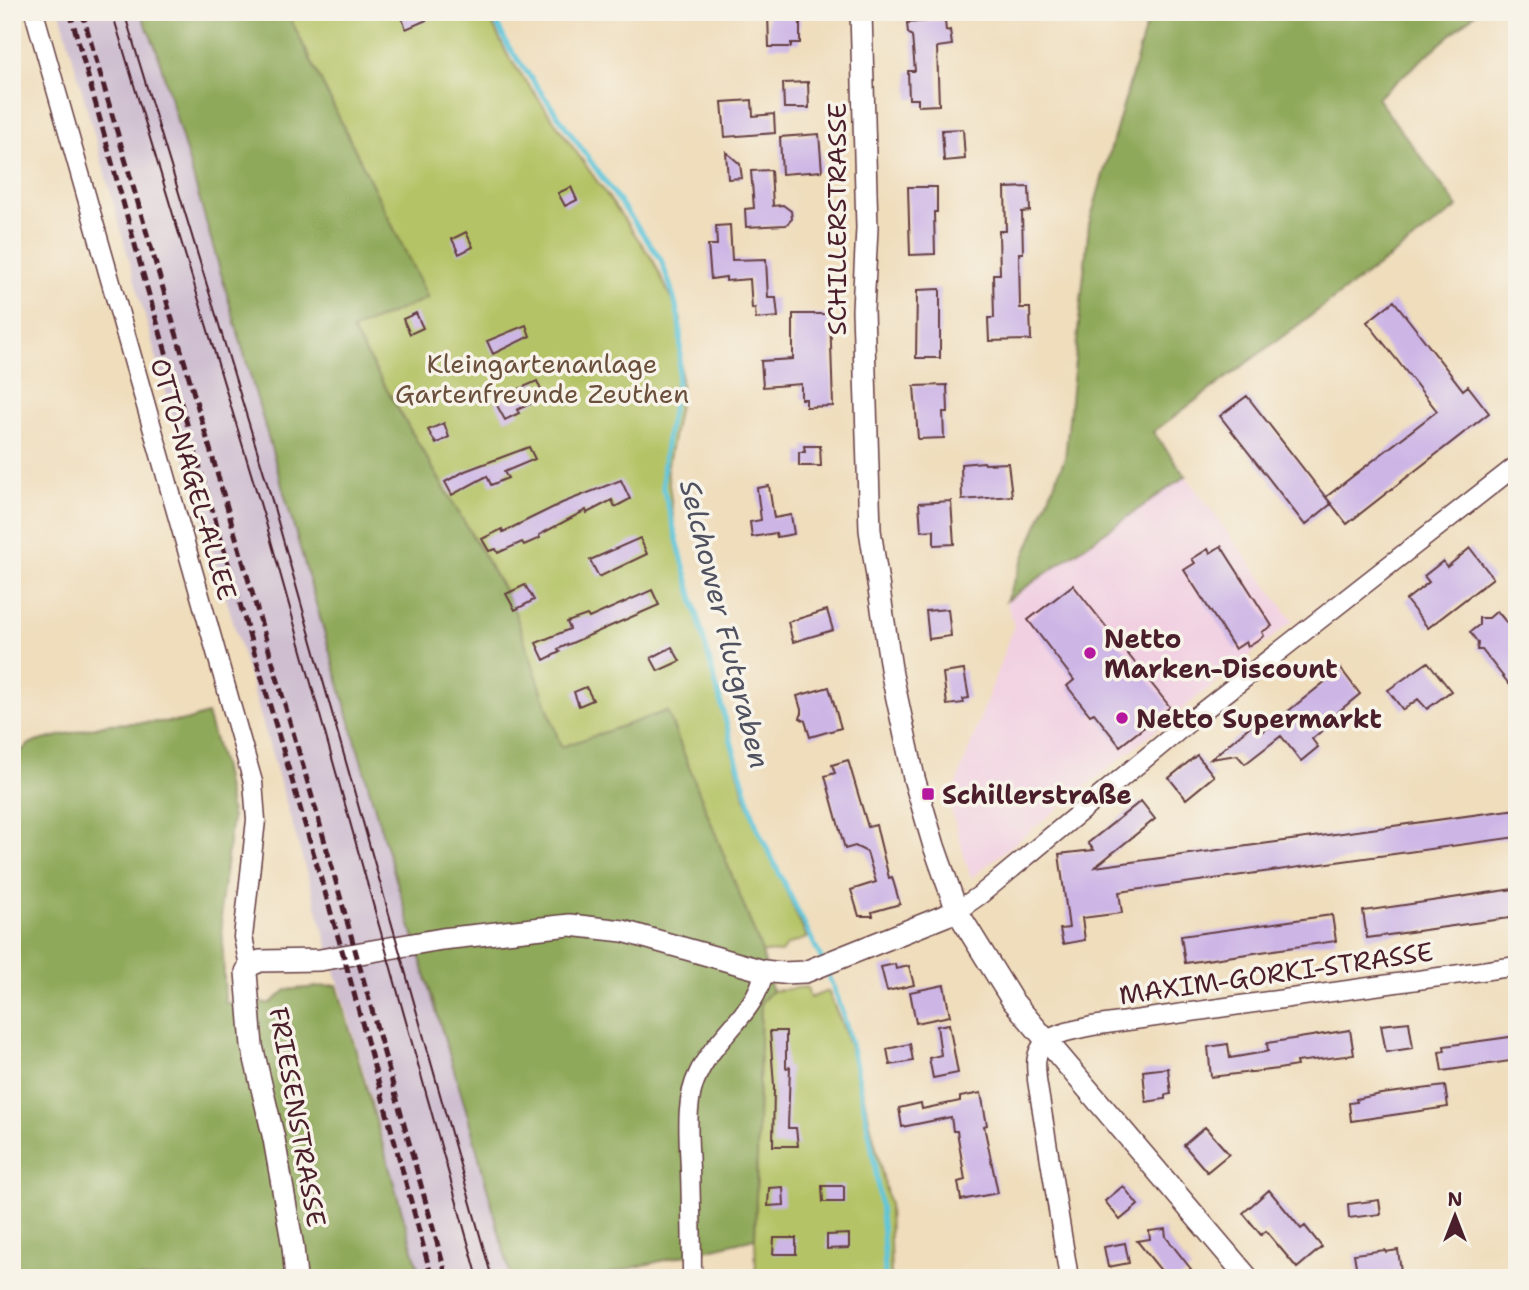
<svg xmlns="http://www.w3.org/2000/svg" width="1529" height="1290" viewBox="0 0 1529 1290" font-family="'Shantell Sans',sans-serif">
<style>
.built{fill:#f1d0e2}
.industrial{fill:#cebed0}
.green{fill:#b4c365;stroke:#7f7148;stroke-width:2}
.forest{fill:#8fa95a;stroke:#6c6442;stroke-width:2}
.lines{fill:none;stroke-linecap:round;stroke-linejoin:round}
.stream{stroke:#5ec6da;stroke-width:5}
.building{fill:#cdb6e6}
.minor-casing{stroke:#633c41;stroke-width:21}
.tertiary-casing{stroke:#633c41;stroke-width:24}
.minor{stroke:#fff;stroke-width:18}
.tertiary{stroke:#fff;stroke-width:21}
.tram{stroke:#4a1f2b;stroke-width:2}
.rail{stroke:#4a1f2b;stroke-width:5;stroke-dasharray:10 5;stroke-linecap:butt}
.poi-dot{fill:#b5179e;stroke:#f7f3e8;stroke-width:2.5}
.labels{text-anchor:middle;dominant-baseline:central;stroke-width:7;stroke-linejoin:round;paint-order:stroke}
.street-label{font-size:26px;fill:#4a1f2b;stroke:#f7f3e8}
.park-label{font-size:26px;fill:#6a503c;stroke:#f7f3e8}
.poi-label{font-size:26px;font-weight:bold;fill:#4a1f2b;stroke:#f7f3e8;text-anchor:start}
.water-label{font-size:28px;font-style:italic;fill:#505160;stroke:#f7f3e8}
</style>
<rect width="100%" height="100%" fill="#f7f3e8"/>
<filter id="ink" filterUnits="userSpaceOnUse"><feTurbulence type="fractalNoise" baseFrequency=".0143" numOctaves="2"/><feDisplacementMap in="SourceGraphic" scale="14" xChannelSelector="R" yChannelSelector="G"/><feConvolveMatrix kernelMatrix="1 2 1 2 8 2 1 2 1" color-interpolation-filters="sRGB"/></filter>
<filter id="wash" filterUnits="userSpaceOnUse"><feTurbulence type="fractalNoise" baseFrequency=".00686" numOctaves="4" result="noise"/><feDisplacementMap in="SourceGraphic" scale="28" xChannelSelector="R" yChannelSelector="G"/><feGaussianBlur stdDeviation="1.57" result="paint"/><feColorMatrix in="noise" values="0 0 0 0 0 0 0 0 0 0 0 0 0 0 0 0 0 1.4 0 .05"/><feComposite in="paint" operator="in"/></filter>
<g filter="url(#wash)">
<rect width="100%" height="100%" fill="#efddbc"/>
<!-- built -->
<path class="built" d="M1186,476l107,145 -322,257 -22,-74 65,-179 -8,-24z"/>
<!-- industrial -->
<path class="industrial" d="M60,12h80l16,36 226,785 86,283 43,162h-90l-76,-274 -172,-587z"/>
<!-- green -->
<path class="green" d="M287,12h200l21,44 145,204 28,59v74l-14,77 9,68 69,260 62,140 -20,7 -6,8 -19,-1 -95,-241 -106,37 -49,-144 -160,-274 76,-32z
M807,987l3,11 18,-7 15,36 16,49 30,127 2,75h-135l-1,-40 6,-236 11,-11z"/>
<!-- forest -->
<path class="forest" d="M140,12h147l141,286 -76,32 160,274 49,143 106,-36 95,241 10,39 -11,11 -6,236 -164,40h-80l-43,-162 -86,-283 -226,-785z
M1150,12h327l-100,86 81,109 -305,225 33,44 -180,125 59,-143 24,-234z
M207,714l16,54 9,51 -11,85 4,99h46l15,-13 51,-5 84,293h-409v-520l19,-15 77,-19 77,-3z"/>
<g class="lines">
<!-- stream -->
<path class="stream" d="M491,12l17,34 152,212c8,20 16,41 19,63 8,52 -18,113 -16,167l70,260 24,80 65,132
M826,969c18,39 27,81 35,123 13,62 23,122 24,186"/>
</g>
<g id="blocks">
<!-- building -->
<path class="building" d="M409,12h36l-39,17 -5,-13z
M768,12h32v31h-9v4h-22z
M938,20l7,1 1,10 4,-1 2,15 -15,2 2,58 -21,1v-7h-9l-1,-28h7l-3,-35 -4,-3 -1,-10z
M808,82l1,26h-25l-1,-25z
M752,100l1,16 21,-2 1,19 -50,4 -3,-35z
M963,129l2,30 -21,2 -2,-31z
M819,134l3,37 -40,3 -2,-37z
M726,152l14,12 2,14 -14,1z
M771,170l2,36 10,-1 8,6 1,8 -6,6 -40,2 -1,-18 9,-1 -3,-37z
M571,187l6,13 -12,6 -7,-13z
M908,187h29v25h-3l1,42 -25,1z
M1029,187l1,24 -8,1 1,41h-4l1,55h10l1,32 -42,1 -1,-23h6l-1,-44h7l-1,-43h7l-1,-43z
M730,225l2,35 34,-1 2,39h8l2,19 -22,2 -1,-11 -3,1 -2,-30 -24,2v-4l-15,2 -3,-34h9l-1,-19z
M466,232l7,15 -14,7 -7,-15z
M940,289v69h-24l1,-68z
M1394,301l69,89 5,-4 21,27 -142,111 -21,-27 111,-86 -70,-89z
M416,313l7,15 -13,6 -7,-15z
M793,314h37l3,92 -27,1v-8h-5v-15l-38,3 -2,-26 32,-2z
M526,325l4,11 -37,18 -6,-13z
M537,381l7,16 -27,13 2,3 -14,7 -11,-20z
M947,385l1,27h-5l1,26 -26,1 -4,-53z
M1247,396l84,108 -26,21 -85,-109z
M444,423l5,14 -13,7 -8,-14z
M804,446h16l1,20h-22v-14h6z
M529,447l6,12 -31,13 4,6 -17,7 -4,-9 -35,19 -7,-13 20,-11z
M984,462l1,2 23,-1 4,33 -50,4 -1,-36z
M621,480l9,19 -15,8 -3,-7 -25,13 -1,-3 -47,25 1,3 -16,7 -2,-3 -24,11 -2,-4 -7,2 -7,-12 20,-10 1,3 59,-29z
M769,486l5,32 17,-3 3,19 -17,3 -1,-4 -24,4 -2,-15 11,-2 -4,-32z
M951,501l3,43 -20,1v-15l-13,1 -2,-28z
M640,538l7,16 -48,23 -9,-17z
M1221,546l51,80 -10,6 2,4 -16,10 -2,-4 -11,7 -51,-79 11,-7 -3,-4 16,-10 2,4z
M1470,548l23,30 -65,50 -22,-28 23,-18 -5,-6 19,-15 4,6z
M525,585l9,15 -19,10 -9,-16z
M1073,585l97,122 -50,39 -26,-33 -4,2 -23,-29 7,-6 -46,-60z
M652,590l7,15 -101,44 2,3 -16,8 -8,-17 34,-14 -3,-7 20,-7 2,3z
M948,609l3,27 -22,3 -3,-28z
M827,610l6,20 -40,12 -5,-20z
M1497,611l20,24v59l-35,-44h-5l1,-7 -8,-11 9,-7v-7h10z
M672,647l8,14 -22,10 -7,-13z
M1428,662l23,29 -24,18 -9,-10 -15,11 -15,-20z
M1341,669l19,25 -27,22 3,3 -24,20 6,8 -17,14 -20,-25 -36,28 -8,-9 -26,4 44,-37 7,10z
M964,670l5,28 -6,1 1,4 -17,2 -4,-32z
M586,687l7,13 -14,6 -5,-14z
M829,687l12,41 -31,9 -5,-16 -5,-3 2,-5 -5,-17z
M1197,755l17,21 -28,23 -17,-21z
M848,760l20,67 8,-2 13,53 3,-1 8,27 -28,8 1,4h-14l-8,-26 25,-8 -9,-30 -12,-6 -10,3 -20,-73 10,-3 -3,-8z
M1141,801l14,18 -60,48 422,-58v28l-398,55 3,21 -40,5 3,22 -22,4 -3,-15 9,-1 -10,-74 35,-4 -6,-7z
M1514,889l3,28 -150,21 -4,-27z
M1332,915l4,26 -151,22 -4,-27z
M895,964l1,5 13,-3 5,19 -27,6 -6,-24z
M944,985l6,31 -34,7 -6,-31z
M1409,1022l4,26 -27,4 -5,-27z
M949,1024l9,49 -25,5 -4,-20 12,-3 -4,-29z
M1350,1030l4,25 -58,7 1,4 -19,3 -67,8 -3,-30 20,-3 2,14 35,-6 3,-1 -1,-8z
M770,1031h16v37l4,-1 -2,61h8l2,18h-25l1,-60z
M1517,1036v24l-75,11 -3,-19 6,-1 -1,-5z
M910,1044l3,17 -23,4 -3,-16z
M1168,1068l3,26 -6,1v4l-19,3 -3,-31z
M1445,1086l3,21 -97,14 -2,-18 8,-1 -1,-3 25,-5z
M981,1093l6,32 -3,1 14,67 -37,7 -3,-18 7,-2 -8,-49h-4l-2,-14 -49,10 -3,-19 22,-5 1,6 38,-8v-4z
M1205,1127l24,27 -22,18 -23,-27z
M822,1186h22v16h-21z
M1123,1186l15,19 -18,15 -15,-19z
M783,1187l1,18 -16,1 1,-18z
M1269,1190l32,39 4,-3 17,21 -25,21 -31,-37 -5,4 -18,-22z
M1379,1200l2,14 -32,4 -1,-14z
M1165,1229l1,8 25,32 -11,9h-13l-30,-37 13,-2 -1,-8z
M849,1234v14l-22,1v-14z
M774,1238h22v16h-23z
M1125,1243l4,20 -21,4 -4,-20z
M1385,1250l1,2 12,-2 4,28h-44l-4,-24z"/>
</g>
</g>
<g filter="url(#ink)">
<use href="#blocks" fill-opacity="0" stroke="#633c41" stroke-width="2"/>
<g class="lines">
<defs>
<path id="minor" d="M34,12l219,770 3,38 -13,117 6,29
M957,911l23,-16 214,-177 323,-253
M692,1278c0,-36 -1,-72 -2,-108 -1,-31 -6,-68 8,-96 17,-37 60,-63 66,-103
M1069,1278l-32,-198c0,-7 -2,-16 0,-23 5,-24 35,-26 55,-31l425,-60"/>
<path id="tertiary" d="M861,12l6,216 -4,82 7,220 22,145 22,103 20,68 23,65 55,89 236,278
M296,1278l-3,-31 -19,-108 -22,-93 -6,-74 3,-6 11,-5 60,-1 122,-21 128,-14 53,6 141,40 18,2 23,-1 152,-61"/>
</defs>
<!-- minor casing -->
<use href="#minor" class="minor-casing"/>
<!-- tertiary casing -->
<use href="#tertiary" class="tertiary-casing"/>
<!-- minor -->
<use href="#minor" class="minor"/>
<!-- tertiary -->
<use href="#tertiary" class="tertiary"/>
<!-- tram -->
<path class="tram" d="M112,12l154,511 212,755
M124,12l143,471 225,795"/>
<!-- rail -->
<path class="rail" d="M70,12l77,276 197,669 88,321
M82,12l235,802 130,464"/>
</g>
</g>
<!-- markers -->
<g class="poi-dot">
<circle cx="1090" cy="653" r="7"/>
<circle cx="1122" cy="718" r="7"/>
<rect x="921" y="787" width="14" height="14" rx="3.5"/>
</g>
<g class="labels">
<!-- street labels -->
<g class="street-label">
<text transform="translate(836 219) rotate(-90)">SCHILLERSTRASSE</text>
<text transform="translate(194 479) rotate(74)">OTTO-NAGEL-ALLEE</text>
<text transform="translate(1276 973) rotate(-8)">MAXIM-GORKI-STRASSE</text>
<text transform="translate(298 1117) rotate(80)">FRIESENSTRASSE</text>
</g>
<!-- park labels -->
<g class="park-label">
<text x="542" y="363">Kleingartenanlage<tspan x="542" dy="30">Gartenfreunde Zeuthen</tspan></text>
</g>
<!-- poi labels -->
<g class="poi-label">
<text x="1104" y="638">Netto<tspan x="1104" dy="30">Marken-Discount</tspan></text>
<text x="1136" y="718">Netto Supermarkt</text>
<text x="942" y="794">Schillerstraße</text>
</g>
<!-- water labels -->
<g class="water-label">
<text transform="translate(725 624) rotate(76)">Selchower Flutgraben</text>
</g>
</g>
<!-- margin -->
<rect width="1529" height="1290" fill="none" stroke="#f7f3e8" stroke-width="42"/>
<!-- north arrow -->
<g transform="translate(1455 1216)" stroke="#f7f3e8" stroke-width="5" paint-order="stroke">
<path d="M0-5L12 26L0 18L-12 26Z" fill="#4a1f2b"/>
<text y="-10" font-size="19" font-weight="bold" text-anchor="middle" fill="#4a1f2b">N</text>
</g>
</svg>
